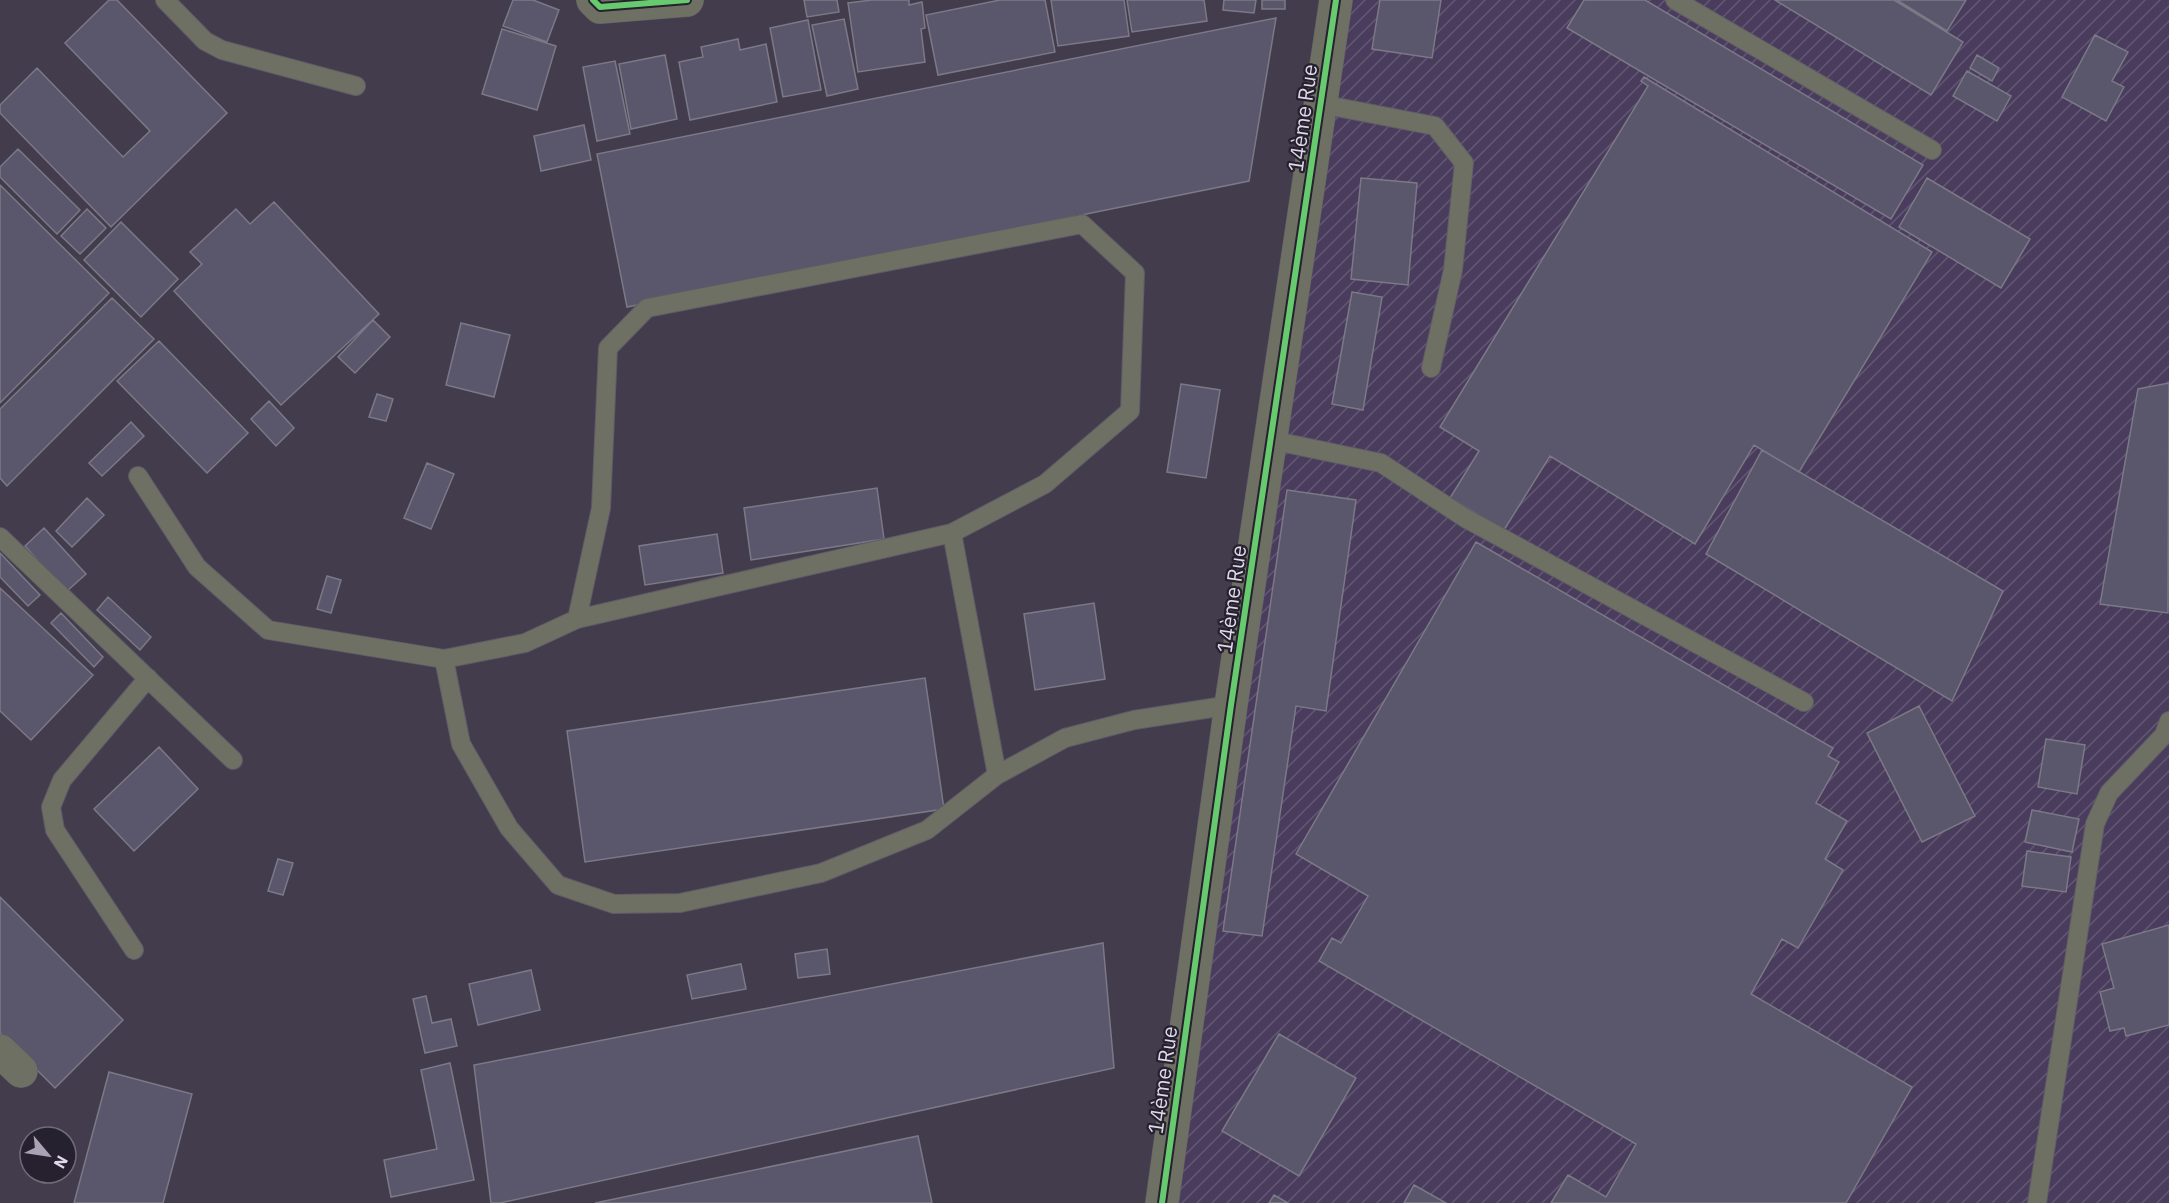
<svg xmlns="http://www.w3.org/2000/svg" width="2169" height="1203" viewBox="0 0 2169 1203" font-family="'IBM Plex Sans',sans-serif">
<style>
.industrial{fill:url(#industrial-furrows)}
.building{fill:#5a566c;stroke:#7c7987;stroke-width:1.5}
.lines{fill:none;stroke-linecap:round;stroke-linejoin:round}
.service-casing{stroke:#605a68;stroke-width:20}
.minor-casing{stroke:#605a68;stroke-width:34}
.service{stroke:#6d7062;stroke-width:18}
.minor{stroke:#6d7062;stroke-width:33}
.cycleway-casing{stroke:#26212e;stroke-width:10}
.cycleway{stroke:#67ca6e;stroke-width:6}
.labels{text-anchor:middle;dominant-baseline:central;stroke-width:4.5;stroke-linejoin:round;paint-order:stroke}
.street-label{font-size:21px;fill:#dfd9eb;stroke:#26212e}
</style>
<defs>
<pattern id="industrial-furrows" width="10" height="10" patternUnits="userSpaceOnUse" patternTransform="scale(1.5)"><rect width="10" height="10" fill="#493c5d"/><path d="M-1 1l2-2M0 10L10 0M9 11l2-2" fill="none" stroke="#635874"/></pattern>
</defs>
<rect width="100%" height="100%" fill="#433c4d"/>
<!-- industrial -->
<path class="industrial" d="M1348,0h821v1203h-1002z"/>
<!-- building -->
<path class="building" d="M109,0h8l110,113 -116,114 -111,-114v-8l37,-37 86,89 27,-26 -85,-88z
M513,0h20l26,10 -12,32 -44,-16z
M804,0h33l2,12 -32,5z
M872,0h37v5l13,-3 3,26 -4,1 4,33 -67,10 -10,-69z
M1000,0h45l10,52 -117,23 -12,-60z
M1051,0h73l5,36 -71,10z
M1127,0h77l3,21 -75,11z
M1224,0h32l-2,13 -31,-3z
M1262,0h23v9h-23z
M1380,0h61l-9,58 -60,-9z
M1584,0h61l278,165 -32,54 -324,-191z
M1775,0h119l69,42 -32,53z
M1897,0h69l-19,31z
M1276,18l-27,163 -622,126 -30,-153z
M844,19l14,70 -31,7 -15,-71z
M808,20l13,70 -38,7 -13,-69z
M502,29l54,17 -19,64 -55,-16z
M2095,35l33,17 -16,29 12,6 -18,34 -44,-24z
M738,39l2,11 26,-6 11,58 -87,18 -11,-58 24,-5 -2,-10z
M665,55l12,64 -46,10 -12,-65z
M1977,55l22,13 -7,13 -22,-13z
M615,61l15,73 -33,7 -14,-74z
M1967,71l44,25 -14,25 -44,-25z
M1644,77l288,175 -133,220 -45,-27 -59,99 -145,-88 -46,74 -54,-32 29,-47 -39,-24 208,-341 -7,-5z
M584,125l7,35 -50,11 -7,-35z
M18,149l62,61 -23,24 -57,-57v-10z
M1361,178l56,5 -9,102 -57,-6z
M1927,178l103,61 -29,49 -102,-61z
M0,185l109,108 -109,110z
M274,202l105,112 -98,91 -107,-114 28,-27 -12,-12 46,-43 14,15z
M87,209l19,19 -26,26 -19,-18z
M121,222l57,57 -37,38 -57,-57z
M1352,292l30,5 -19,113 -31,-6z
M112,298l42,41 -147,147 -7,-8v-69z
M373,320l17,17 -35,36 -17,-16z
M461,323l49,12 -16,62 -48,-12z
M159,341l89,92 -41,40 -90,-92z
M2169,383l-1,230 -68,-9 38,-215z
M1181,384l39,6 -14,88 -39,-6z
M377,394l16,5 -7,22 -17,-4z
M269,401l25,27 -18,18 -25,-27z
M131,422l13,14 -42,40 -13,-13z
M1762,450l241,141 -51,110 -246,-147z
M427,463l27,11 -23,55 -27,-11z
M877,488l7,51 -133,21 -7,-52z
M1287,490l69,10 -30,211 -30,-5 -34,230 -39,-5z
M87,498l17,17 -32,32 -16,-16z
M44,528l42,46 -20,18 -41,-46z
M717,534l6,39 -78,12 -6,-39z
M1476,542l357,206 -5,8 11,6 -23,41 31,18 -22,38 18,11 -45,78 -16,-9 -31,55 161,93 -66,116h-295l17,-28 38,22 30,-53 -317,-183 13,-23 9,5 27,-47 -72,-42z
M0,553l40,42 -12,11 -28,-29z
M327,576l14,4 -10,33 -14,-4z
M0,588l93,87 -62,65 -31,-29z
M108,597l43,40 -11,13 -43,-40z
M1094,603l11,76 -70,11 -11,-76z
M61,613l42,44 -9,10 -43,-44z
M925,678l19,131 -359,53 -18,-131z
M1919,706l56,110 -53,26 -55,-109z
M2046,739l39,6 -8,49 -39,-7z
M159,747l39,42 -64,62 -40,-42z
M2032,810l47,9 -7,33 -47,-10z
M2027,851l44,6 -5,35 -44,-6z
M278,859l15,4 -10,32 -15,-4z
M0,897l123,123 -68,68 -55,-55z
M2169,925v100l-43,11 -2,-8 -14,3 -10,-39 14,-4 -12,-44z
M1103,943l11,125 -614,135h-9l-17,-138z
M827,949l3,25 -32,4 -3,-24z
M741,964l5,25 -54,10 -5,-24z
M531,970l9,40 -62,15 -9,-41z
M426,996l6,27 19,-4 6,27 -32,7 -12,-54z
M1279,1034l77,44 -57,98 -77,-45z
M450,1063l24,117 -83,17 -7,-37 53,-11 -16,-79z
M109,1072l83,22 -29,109h-89z
M918,1136l14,67h-337z
M1414,1185l32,18h-42z
M1274,1195l14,8h-19z"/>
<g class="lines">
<defs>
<path id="service" d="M165,0l40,41 17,9 134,36
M1675,0l257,150
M1321,104l114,22 29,37 -11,107 -22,98
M1271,440l110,23 84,55 339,184
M138,476l59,91 71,63 176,29 17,85 48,84 49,57 56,19 66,-1 141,-30 106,-43 70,-55 68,-37 69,-18 97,-15
M0,537l233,223
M577,619l375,-86
M444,659l81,-16 52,-24 24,-111 7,-160 39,-40 435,-84 53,49 -5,138 -85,73 -93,49 45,242
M134,950l-79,-120 -4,-23 11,-27 86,-102
M2037,1203l58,-379 14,-31 55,-58 5,-14"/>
<path id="minor" d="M593,0l7,7 87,-7
M0,1051l21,20
M1162,1203l69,-498 105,-705"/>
</defs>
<!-- service casing -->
<use href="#service" class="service-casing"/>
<!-- minor casing -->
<use href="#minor" class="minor-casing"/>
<!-- service -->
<use href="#service" class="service"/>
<!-- minor -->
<use href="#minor" class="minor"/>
<defs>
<path id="cycleway" d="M593,0l7,7 87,-7
M1162,1203l69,-498 105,-705"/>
</defs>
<!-- cycleway casing -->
<use href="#cycleway" class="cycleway-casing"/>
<!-- cycleway -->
<use href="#cycleway" class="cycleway"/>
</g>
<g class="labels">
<!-- street labels -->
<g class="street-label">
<text transform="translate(1302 118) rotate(-82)">14ème Rue</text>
<text transform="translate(1231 599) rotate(-82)">14ème Rue</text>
<text transform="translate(1162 1080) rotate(-82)">14ème Rue</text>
</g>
</g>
<!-- north arrow -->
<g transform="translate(48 1155) rotate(119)"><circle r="28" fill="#26212e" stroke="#706b7a" stroke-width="1.5"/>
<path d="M0-4.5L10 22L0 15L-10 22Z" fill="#a8a2b4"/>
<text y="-9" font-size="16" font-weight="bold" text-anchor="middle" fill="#dfd9eb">N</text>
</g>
</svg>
